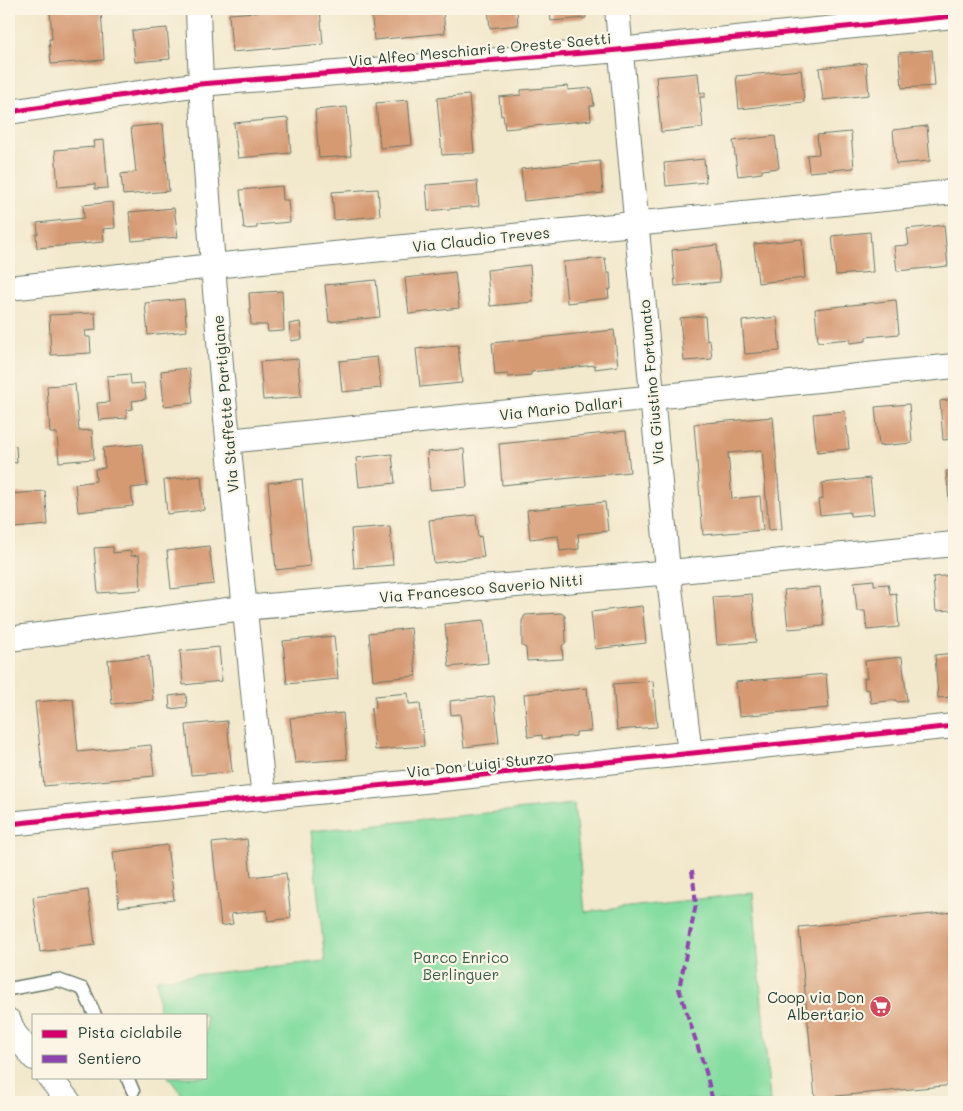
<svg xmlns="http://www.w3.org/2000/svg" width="963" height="1111" viewBox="0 0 963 1111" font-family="Mali,sans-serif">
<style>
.green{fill:#85dda1;stroke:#528d6a}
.building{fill:#d69a73}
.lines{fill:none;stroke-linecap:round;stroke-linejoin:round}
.lane-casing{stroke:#697969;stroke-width:15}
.street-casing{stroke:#697969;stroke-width:26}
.lane{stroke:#fff;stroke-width:12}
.street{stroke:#fff;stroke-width:24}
.quiet{stroke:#8e44ad;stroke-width:4;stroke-dasharray:8 4;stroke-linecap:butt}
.cycleway-casing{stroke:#fcf5e5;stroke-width:8}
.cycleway{stroke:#d6006c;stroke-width:5}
.labels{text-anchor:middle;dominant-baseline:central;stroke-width:4.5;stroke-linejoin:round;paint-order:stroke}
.street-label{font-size:15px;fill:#1f3d34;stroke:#fcf5e5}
.park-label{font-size:15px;fill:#335d4a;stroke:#fcf5e5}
.poi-label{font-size:15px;fill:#1f3d34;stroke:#fcf5e5;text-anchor:end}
</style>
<rect width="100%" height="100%" fill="#fcf5e5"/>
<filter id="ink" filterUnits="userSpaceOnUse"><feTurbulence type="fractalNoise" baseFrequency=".02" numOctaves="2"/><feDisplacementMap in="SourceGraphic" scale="10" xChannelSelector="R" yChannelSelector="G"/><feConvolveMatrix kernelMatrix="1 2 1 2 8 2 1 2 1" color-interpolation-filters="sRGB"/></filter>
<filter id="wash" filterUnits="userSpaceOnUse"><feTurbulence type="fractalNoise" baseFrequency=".0096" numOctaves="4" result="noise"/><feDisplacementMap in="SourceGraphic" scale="20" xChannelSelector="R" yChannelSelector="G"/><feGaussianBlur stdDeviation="1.12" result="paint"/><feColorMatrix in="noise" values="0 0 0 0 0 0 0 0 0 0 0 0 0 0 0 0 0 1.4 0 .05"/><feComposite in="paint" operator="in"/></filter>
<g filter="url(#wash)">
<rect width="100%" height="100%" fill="#f2e8cc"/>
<!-- green -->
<path class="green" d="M574,804l11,108 168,-19 17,209h-582l-20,-25h38v-62h-47l-2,-36 168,-18 -14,-130z"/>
<g id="blocks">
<!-- building -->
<path class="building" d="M50,9h51l3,51 -53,4 -2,-25h3z
M294,9h26l3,35 -91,8 -3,-38z
M371,9h72l2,24 -71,7z
M488,9h29l1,16 -28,3z
M550,9h35l1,9 -35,3z
M649,9h27v1l-27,2z
M167,28l3,31 -35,3 -3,-31z
M932,50l3,36 -33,2 -3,-35z
M866,63l3,32 -46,5 -4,-32z
M801,70l3,32 -65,7 -3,-33z
M698,73l2,20 5,-1v5h-5l3,31 -42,4 -5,-55z
M568,86v4l24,-2 2,18h-4l1,14 -86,9 -2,-14 -2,1 -2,-19 22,-2v-5z
M469,95l5,58 -32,2 -5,-57z
M408,100l4,45 -32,3 -4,-45z
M347,107l4,49 -32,2 -4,-48z
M288,118l3,35 -53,5 -4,-35z
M163,124l6,67 -46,4 -2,-21 15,-2 -5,-45z
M927,126l3,35 -34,3 -3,-34z
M851,132l3,36 -45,4 -2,-17 12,-1 -2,-19z
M775,136l4,32 -17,2v3l-24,3 -5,-35z
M104,140l4,48 -13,1v-5l-37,3 -3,-37 39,-3 -1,-6z
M704,159l2,23 -40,4 -2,-23z
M600,161l3,32 -79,8 -3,-32z
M477,181l2,25 -51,5 -2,-26z
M282,186l1,14h5l2,22 -33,3v3l-13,1 -4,-39z
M378,189l2,27 -46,4 -2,-28z
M113,202l2,26 -12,1 1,13 -67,6 -1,-14h2l-1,-11 47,-5 -1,-13z
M174,208l4,29 -46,4 -3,-29z
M944,225l4,41 -51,5 -3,-25 15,-1 -2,-16z
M870,232l3,40 -37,3 -4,-39z
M802,239l3,39 -47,5 -4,-39z
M717,245l3,37 -45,4 -3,-36z
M605,258l2,15h3l1,16 -3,1 1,8 -42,5 -4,-41z
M530,265l3,37 -43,4 -3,-36z
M455,272l4,36 -50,6 -4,-36z
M376,280l4,37 -51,5 -4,-37z
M282,291l2,40 -16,1 -1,-7h-16l-2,-32z
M184,299l3,32 -39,4 -3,-32z
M896,300l3,34 -33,3v4l-16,2v-4l-32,3 -3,-33z
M95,313l1,17 -11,1 1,6h4l1,16 -40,2 -2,-40z
M705,316l2,25 3,-1 2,19 -28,2 -4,-43z
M777,317l3,34 -35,3 -3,-33z
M300,322l2,17 -11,2 -2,-17z
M614,330l4,36 -23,3v-4l-64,7v3l-23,2v-3l-13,1 -3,-32z
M458,345l4,38 -42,4 -4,-38z
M377,357l4,31 -39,4 -3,-31z
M298,359l3,38 -38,3 -3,-38z
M189,368l4,35 -29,3 -3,-35z
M130,374l1,10 13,-1 2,16 -14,2 1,8 -7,1 1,8 -28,2 -2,-17 12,-1 -2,-26z
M75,384l4,47 13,-1 2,29 -35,3 -2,-29h-7l-3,-47z
M954,399v40l-11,1 -3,-39z
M909,404l3,39 -33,3 -4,-39z
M845,411l4,38 -32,3 -4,-38z
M773,417l9,112 -13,1 -7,-80 -34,3 4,46 28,-3 3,34 -60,5 -9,-111z
M626,431l4,41 -128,13 -3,-41z
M142,444l5,42 -16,2 2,18 -55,6 -3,-28 21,-3 -1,-12 10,-1 -2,-20z
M16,446l1,17 -8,-1v-15z
M464,449l3,38 -37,3 -3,-38z
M392,454l3,29 -36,4 -3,-29z
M954,470v39l-4,1 -4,-39z
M201,476l3,34 -37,4 -3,-34z
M870,478l4,36 -24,2v-4l-30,3 -2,-15 5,-1 -1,-16z
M302,479l8,87 -34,4 -8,-87z
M45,491l3,34 -33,3 -4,-34z
M605,502l3,29 -30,3 1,15 -19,2 -2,-15 -28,3 -3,-29z
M476,515l2,22 3,-1 3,21 -50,6 -5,-43z
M390,526l3,39 -39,3 -3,-39z
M209,546l5,38 -43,5 -4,-38z
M113,547v6l18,-2v5l8,-1 2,35 -43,3 -4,-45z
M954,575v35l-18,1 -3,-34z
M874,580v5l14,-1 2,10 6,-1 3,34 -32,3 -2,-19h-8l-3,-29z
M820,587l4,39 -36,3 -4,-39z
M752,594l4,48 -39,3 -4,-48z
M642,606l4,37 -51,6 -4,-37z
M561,613l4,3 1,26 -4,4 1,13 -36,2 -1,-13 -4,-2v-25l3,-6z
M484,620l4,43 -39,4 -4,-43z
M411,628l5,48 -43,4 -4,-47z
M334,636l4,43 -51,5 -4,-43z
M219,647l3,34 -39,4 -3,-34z
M954,653v44l-16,1 -3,-43z
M149,656l4,44 -41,4 -4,-44z
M902,657l5,44 -10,1 -1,-2 -25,3 -2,-14 -4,1 -1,-12h3l-2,-17z
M826,674l3,34 -90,8 -3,-34z
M653,681l4,46 -40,3 -4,-46z
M587,688l4,43 -15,1v4l-34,3v-4l-14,2 -4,-43z
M408,693l1,11 11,-1 4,43 -49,4 -4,-42 5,-1 -1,-11z
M186,694l1,13 -17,2 -1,-13z
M494,696l5,47 -35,4 -4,-33 -9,1 -1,-14z
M73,699l5,53 73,-7 3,31 -110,10 -9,-84z
M343,713l4,46 -52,4 -5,-45z
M227,721l5,51 -41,3 -5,-50z
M247,839l4,38 35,-4 5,45 -23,3 -1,-11 -36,4 2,10 -12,2 -9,-83z
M167,845l7,55 -55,7 -6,-55z
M88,890l7,55 -55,7 -7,-55z
M954,912v173l-139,13 -16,-171z"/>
</g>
</g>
<g filter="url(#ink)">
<use href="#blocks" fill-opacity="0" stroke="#697969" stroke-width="1"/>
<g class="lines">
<defs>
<path id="lane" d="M9,989l49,-9 25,9 12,26
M127,1077l6,14"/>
<path id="street" d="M198,9c4,123 14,246 24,369 13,141 27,281 42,421
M617,9l51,562 22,183
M9,112l191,-28 408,-33 346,-35
M9,288l204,-22 741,-74
M228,441l726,-75
M9,639l234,-31 417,-35 294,-29
M9,824l945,-98
M9,1021l5,12 20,25
M49,1077l20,25"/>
</defs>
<!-- lane casing -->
<use href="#lane" class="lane-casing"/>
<!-- street casing -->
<use href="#street" class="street-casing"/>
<!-- lane -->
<use href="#lane" class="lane"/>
<!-- street -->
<use href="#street" class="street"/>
<!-- quiet -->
<path class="quiet" d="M692,870l4,34 -17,85 27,83 7,30"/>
<defs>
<path id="cycleway" d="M9,97l1,117 -1,4
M9,112l191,-28 408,-33 346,-35
M9,824l945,-98"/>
</defs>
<!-- cycleway casing -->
<use href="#cycleway" class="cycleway-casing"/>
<!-- cycleway -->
<use href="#cycleway" class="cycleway"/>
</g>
</g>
<!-- icons -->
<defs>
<symbol id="supermarket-disc" viewBox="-11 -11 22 22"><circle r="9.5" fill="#d1495b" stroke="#fcf5e5"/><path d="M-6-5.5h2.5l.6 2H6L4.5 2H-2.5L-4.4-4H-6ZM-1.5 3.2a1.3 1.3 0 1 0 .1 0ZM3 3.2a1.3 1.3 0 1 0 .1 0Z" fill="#fff"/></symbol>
</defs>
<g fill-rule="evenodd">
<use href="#supermarket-disc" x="868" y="994" width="25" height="25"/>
</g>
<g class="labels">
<!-- street labels -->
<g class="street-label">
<text transform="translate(480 49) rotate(-5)">Via Alfeo Meschiari e Oreste Saetti</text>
<text transform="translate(481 239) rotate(-6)">Via Claudio Treves</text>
<text transform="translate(651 382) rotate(-95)">Via Giustino Fortunato</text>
<text transform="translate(225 404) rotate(-95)">Via Staffette Partigiane</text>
<text transform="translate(561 408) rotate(-6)">Via Mario Dallari</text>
<text transform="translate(481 588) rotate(-5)">Via Francesco Saverio Nitti</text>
<text transform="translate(480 764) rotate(-6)">Via Don Luigi Sturzo</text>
</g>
<!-- park labels -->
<g class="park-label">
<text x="461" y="957">Parco Enrico<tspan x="461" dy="17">Berlinguer</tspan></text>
</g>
<!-- poi labels -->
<g class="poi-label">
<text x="864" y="997">Coop via Don<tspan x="864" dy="17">Albertario</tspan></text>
</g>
</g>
<!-- margin -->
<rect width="963" height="1111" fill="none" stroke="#fcf5e5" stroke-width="30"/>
<!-- legend -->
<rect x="32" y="1014" width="175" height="65" fill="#fcf5e5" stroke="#a4ab9e"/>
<rect x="42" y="1030" width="25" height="8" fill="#d6006c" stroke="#a4ab9e"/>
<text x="78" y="1038" font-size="15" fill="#1f3d34">Pista ciclabile</text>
<rect x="42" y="1055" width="25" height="8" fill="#8e44ad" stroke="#a4ab9e"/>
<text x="78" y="1064" font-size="15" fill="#1f3d34">Sentiero</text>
</svg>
